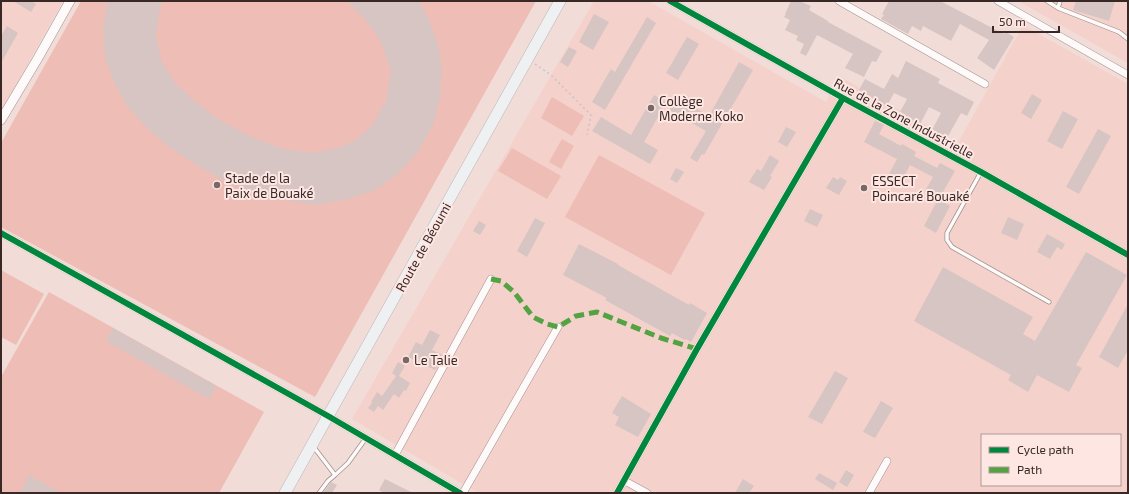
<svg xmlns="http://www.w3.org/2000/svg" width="1129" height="494" viewBox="0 0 1129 494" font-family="'Exo 2',sans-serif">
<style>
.built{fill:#f5d1cb;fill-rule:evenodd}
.green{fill:#eebdb5}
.building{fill:#d6c5c2}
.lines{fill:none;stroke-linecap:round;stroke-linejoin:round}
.service-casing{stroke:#a2928f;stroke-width:5}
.minor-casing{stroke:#a2928f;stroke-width:8}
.tertiary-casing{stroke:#a2928f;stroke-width:10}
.primary-casing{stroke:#bab7b8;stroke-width:12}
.path{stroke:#cac3c2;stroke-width:1.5;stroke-dasharray:2 3;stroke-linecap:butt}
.service{stroke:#fdfaf9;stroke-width:3.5}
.minor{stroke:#fdfaf9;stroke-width:7}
.tertiary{stroke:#fdfaf9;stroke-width:9}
.primary{stroke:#eff0f2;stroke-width:11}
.quiet{stroke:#53a342;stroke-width:5;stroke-dasharray:10 5;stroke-linecap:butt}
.cycleway-casing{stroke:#fee6e2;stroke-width:8}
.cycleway{stroke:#00873e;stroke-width:6}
.poi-dot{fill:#796865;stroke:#fee6e2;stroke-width:1.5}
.labels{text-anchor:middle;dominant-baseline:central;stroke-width:4;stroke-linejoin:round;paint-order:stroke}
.poi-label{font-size:13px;fill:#382927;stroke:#fee6e2;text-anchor:start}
.street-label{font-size:13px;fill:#382927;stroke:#fee6e2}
</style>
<rect width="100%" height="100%" fill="#f2dcd8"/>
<!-- built -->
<path class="built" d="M1,1h62l-62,111z
M594,1h54l178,101 13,-26 119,67 65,-118 105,59v409h-650l-126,-74zM982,435h138v50h-138z
M1018,1h110v62z"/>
<!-- green -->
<path class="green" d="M81,1h455l-221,396 -314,-170v-84z
M552,97l32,19 -12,20 -31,-18z
M562,139l12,7 -13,23 -12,-7z
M512,148l49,28 -14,23 -49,-28z
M599,155l106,58 -34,62 -106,-58z
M1,270l43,24 -28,51 -15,-8z
M49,292l215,120 -45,81h-218v-116z"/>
<!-- building -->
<path class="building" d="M13,1h18l5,3 -5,8z
M108,1h55l-3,6 -4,27 5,26 13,22 19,18 25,19 33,18 33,12 27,4 23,-4 23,-9 16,-16 13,-23 5,-31 -11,-30 -15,-21 -18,-18h72l12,23 8,25 3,24 -2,25 -7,27 -16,28 -19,21 -23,16 -27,9 -34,6 -36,-6 -29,-8 -28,-12 -26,-15 -26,-17 -21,-18 -20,-22 -13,-23 -10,-27 -2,-31z
M791,1h8l12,5 -2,4 19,11v1l54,29 -6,11 -4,-1 -8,16 -19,-9 8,-14 -36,-19 -11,21 -6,-3 4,-9 -8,-4 2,-4 -13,-6 5,-10 -6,-3 2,-3h-1z
M889,1h51l64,33 2,-2 8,5 -20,33 -17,-12 12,-18 -29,-16 -9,17 -28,-15 -2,5 -9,-5 -4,8 -27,-15 3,-4 -2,-1z
M1076,1h39l-6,20 -36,-11z
M594,14l15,8 -16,28 -14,-8z
M647,17l9,6 -51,87 -13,-8 19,-33 4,3z
M7,26l11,7 -17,30v-27z
M687,37l12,7 -21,36 -12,-7z
M569,47l8,4 -9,16 -8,-5z
M906,61l34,18 -2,4 36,19 -7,14 -6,-3 -14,25 -15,-8 9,-17 -12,-6 -9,17 -20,-12 7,-13 -13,-6 -7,13 -28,-16 6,-11 19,10 8,-15 6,4z
M739,62l14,8 -49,85 -2,-1 -5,8 -7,-4 16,-27 -37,-21 8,-13 32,19z
M1032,94l10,6 -11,19 -10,-6z
M654,95l12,7 -22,40 14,8 -8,14 -58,-33 9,-14 30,18z
M1063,111l15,8 -16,30 -15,-8z
M875,121l9,4 -5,9 22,12 1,-2 14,8 -2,4 23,12 3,-5 15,8 -16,28 -14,-8 8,-14 -23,-12 -11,22 -13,-7 11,-21 -33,-17z
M786,127l10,5 -9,15 -9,-5z
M1098,129l13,7 -32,58 -13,-7z
M770,155l9,6 -9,15 2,1 -8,13 -15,-8 8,-13 4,2z
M676,168l8,4 -7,11 -7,-4z
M833,177l5,3 2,-3 7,4 -8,14 -13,-7z
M938,199l12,7 -14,27 -12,-7z
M810,209l13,6 -6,12 -13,-6z
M1008,217l16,7 -7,16 -16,-7z
M535,218l10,5 -18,34 -10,-6z
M479,221l7,4 -6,10 -7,-4z
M1047,234l18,10 -3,6 -5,-3 -7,12 -13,-7z
M579,244l39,20v1l71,40 1,-2 17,10 -16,29 -5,-3 -1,1 -13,-7 -2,3 -65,-36 2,-2 -44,-23z
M1086,252l41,23 -51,90 6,3 -13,24 -32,-17 -9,17 -20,-12 3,-5 -97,-54 29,-54 90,50 -10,17 12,7z
M1128,304v46l-10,18 -19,-11z
M113,328l103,58 -7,13 -103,-58z
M430,330l10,5 -8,15 11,5 -8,15 -27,-13 8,-15 6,3z
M398,362l7,4 -6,10 11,7 -4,8 -2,-1 -5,8 -5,-4 -11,16 -5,-4 -4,6 -6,-4 4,-5 -1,-1 6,-10 5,4 14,-20 -4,-3z
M835,371l13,7 -26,46 -14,-7z
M622,396l29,18 -13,23 -23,-12 4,-8 -7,-4z
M881,401l12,7 -18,30 -12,-6z
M846,470l8,5 -7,12 -8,-5z
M819,473l18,10 -4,7 -18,-11z
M29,475l32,18h-41z
M385,479l28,14h-29l-5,-3z
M743,479l11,7 -5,7h-14z
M331,482l6,3 -5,8h-9z"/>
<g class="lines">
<defs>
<path id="service" d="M1047,1l11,7 61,24 9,7
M1058,8l2,-7
M981,172l-34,61v7l5,7 97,55
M313,446l22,29 -7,6 -9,12
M335,475l13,-12 18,-25"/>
<path id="minor" d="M670,1l173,97 138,74 147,83
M839,1l146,83
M998,1l130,74
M1,233l327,183 132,77
M395,455l96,-176
M625,481l22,12
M463,493l95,-166
M617,493l80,-144 146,-251
M869,493l18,-32"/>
<path id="tertiary" d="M1,120l37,-62 32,-57"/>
<path id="primary" d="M285,493l275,-492"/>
</defs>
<!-- service casing -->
<use href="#service" class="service-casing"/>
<!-- minor casing -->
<use href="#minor" class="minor-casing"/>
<!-- tertiary casing -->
<use href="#tertiary" class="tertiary-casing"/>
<!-- primary casing -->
<use href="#primary" class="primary-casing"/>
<!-- path -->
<path class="path" d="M535,64l16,11 40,40 -4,20"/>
<!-- service -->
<use href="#service" class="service"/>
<!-- minor -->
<use href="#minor" class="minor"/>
<!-- tertiary -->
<use href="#tertiary" class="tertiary"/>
<!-- primary -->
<use href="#primary" class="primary"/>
<!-- quiet -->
<path class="quiet" d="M491,279l10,2 13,11 19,25 14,7 11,3 18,-11 21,-4 64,26 36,11"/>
<defs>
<path id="cycleway" d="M670,1l173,97 138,74 147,83
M1,233l327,183 132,77
M617,493l80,-144 146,-251"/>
</defs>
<!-- cycleway casing -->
<use href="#cycleway" class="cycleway-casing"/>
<!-- cycleway -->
<use href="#cycleway" class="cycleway"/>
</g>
<!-- markers -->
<g class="poi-dot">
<circle cx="651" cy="108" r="4"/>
<circle cx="217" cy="185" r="4"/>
<circle cx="864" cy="188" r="4"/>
<circle cx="406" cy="360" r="4"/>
</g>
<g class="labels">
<!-- poi labels -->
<g class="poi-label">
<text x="659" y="101">Collège<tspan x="659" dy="15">Moderne Koko</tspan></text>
<text x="225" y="178">Stade de la<tspan x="225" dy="15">Paix de Bouaké</tspan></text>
<text x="872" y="181">ESSECT<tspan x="872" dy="15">Poincaré Bouaké</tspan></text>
<text x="414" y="360">Le Talie</text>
</g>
<!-- street labels -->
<g class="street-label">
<text transform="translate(904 118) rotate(28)">Rue de la Zone Industrielle</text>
<text transform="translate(423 247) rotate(-61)">Route de Béoumi</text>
</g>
</g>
<!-- border -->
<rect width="1129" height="494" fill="none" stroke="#382927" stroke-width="4"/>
<!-- legend -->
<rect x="981" y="434" width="140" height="52" fill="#fee6e2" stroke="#af9a97"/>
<rect x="989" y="447" width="20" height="6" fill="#00873e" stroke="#af9a97"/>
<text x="1017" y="454" font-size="12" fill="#382927">Cycle path</text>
<rect x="989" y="467" width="20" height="6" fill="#53a342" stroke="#af9a97"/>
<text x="1017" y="474" font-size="12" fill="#382927">Path</text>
<!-- scale -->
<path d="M993 26v6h66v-6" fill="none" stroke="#382927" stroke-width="2"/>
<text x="999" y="26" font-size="12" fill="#382927" stroke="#fee6e2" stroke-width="3" paint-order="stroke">50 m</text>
</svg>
